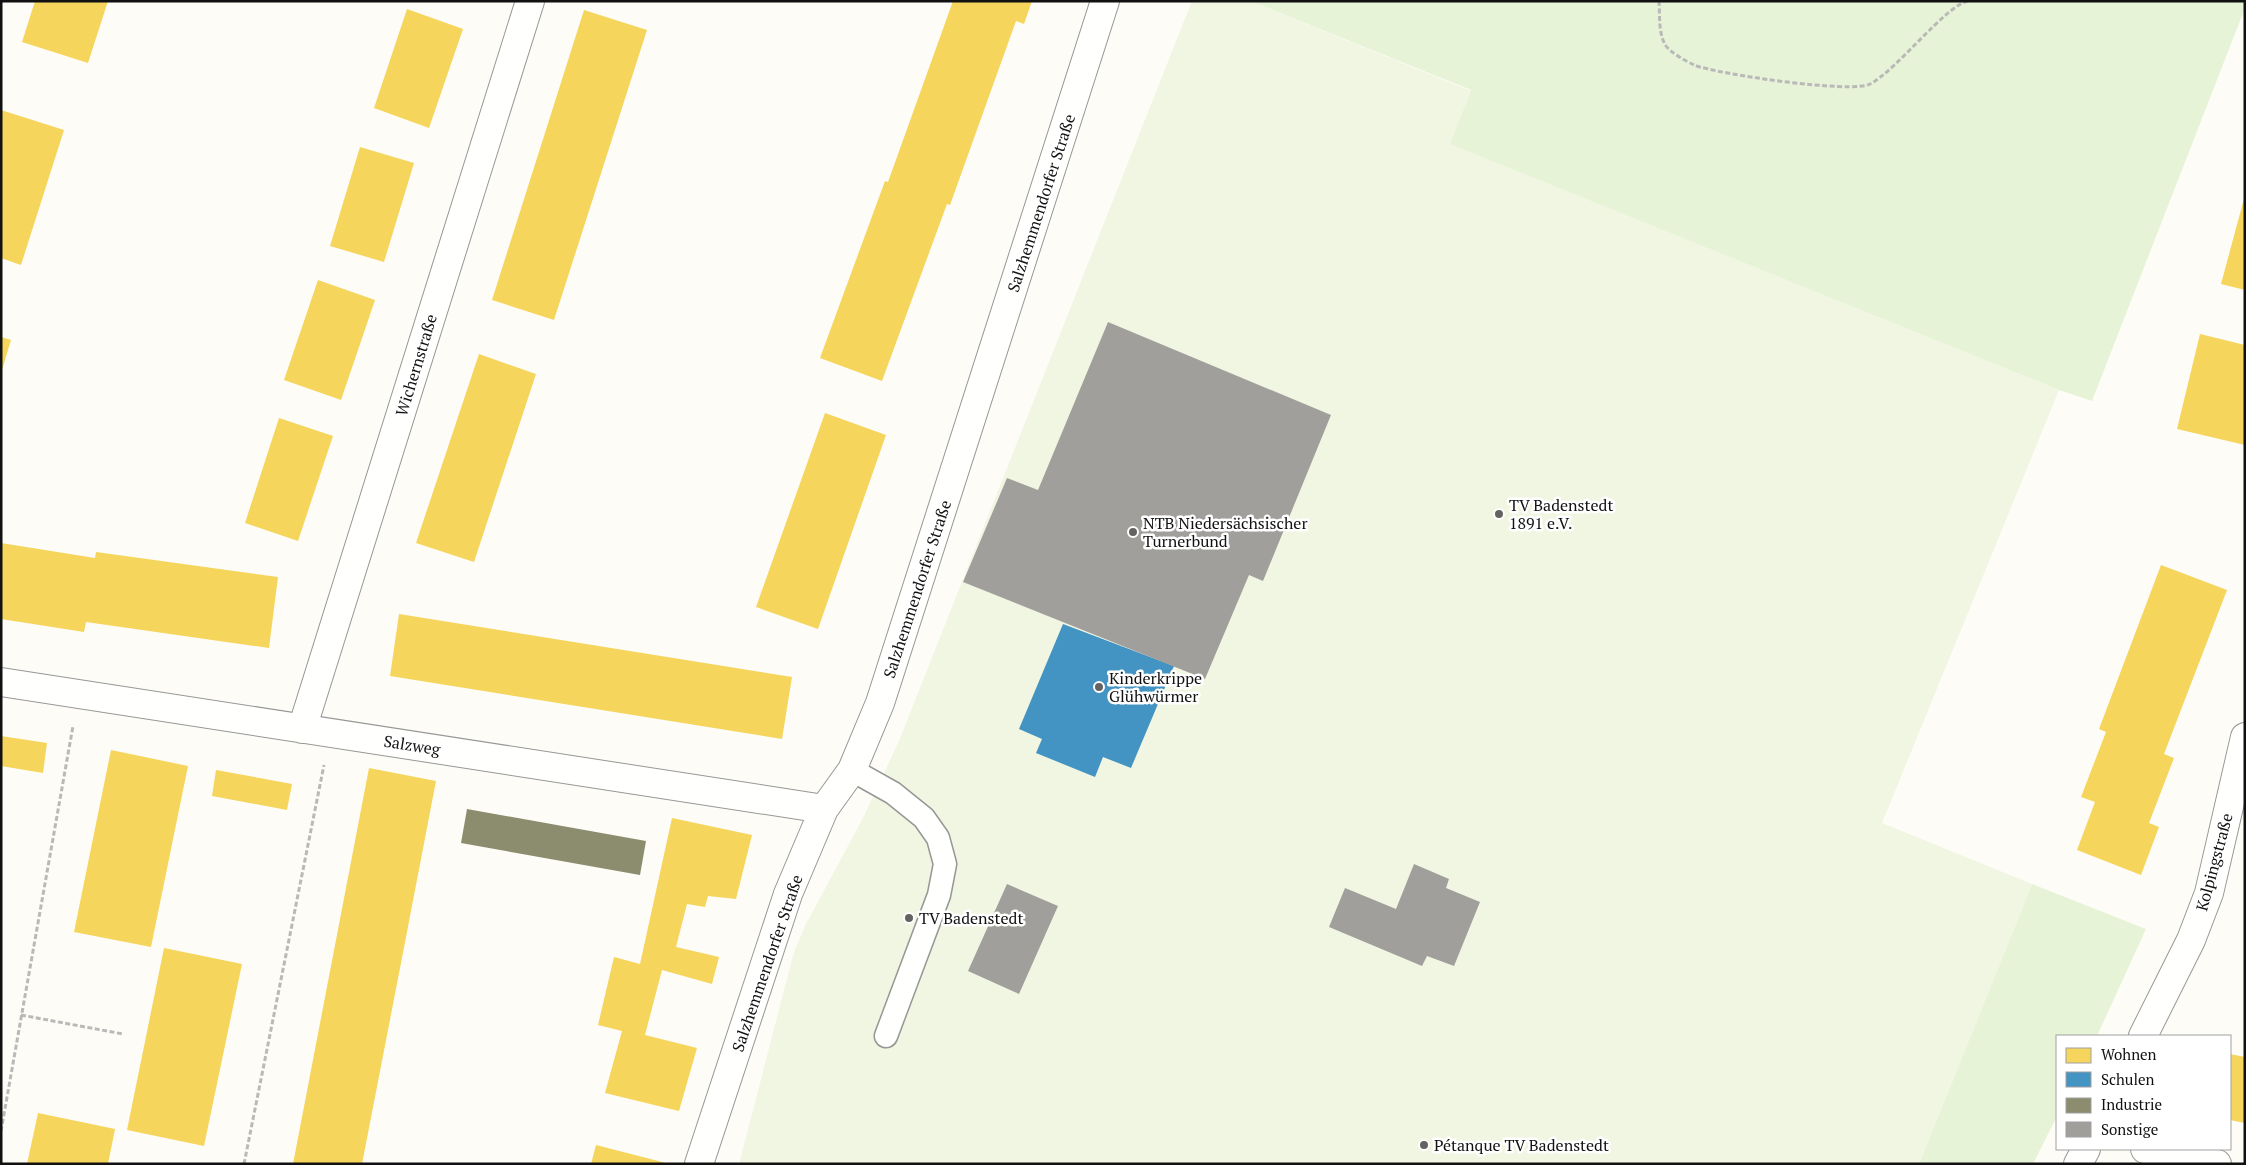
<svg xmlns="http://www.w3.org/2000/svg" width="2246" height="1165" viewBox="0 0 2246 1165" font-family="'PT Serif',serif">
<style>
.green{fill:#e7f3d7}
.pitch{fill:#f0f6e1}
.homes{fill:#f6d55c}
.schools{fill:#4393c3}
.industry{fill:#8c8c6e}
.building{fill:#a19f9c}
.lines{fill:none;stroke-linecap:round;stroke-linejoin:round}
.service-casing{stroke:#979795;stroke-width:25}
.minor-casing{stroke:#979795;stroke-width:30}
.path{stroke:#b9b9b8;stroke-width:3;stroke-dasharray:5 2.5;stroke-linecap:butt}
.service{stroke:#fffffe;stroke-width:22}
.minor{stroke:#fffffe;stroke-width:28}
.poi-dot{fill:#646362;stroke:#fff;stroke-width:2}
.labels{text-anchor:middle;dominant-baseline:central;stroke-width:5;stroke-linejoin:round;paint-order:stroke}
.street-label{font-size:16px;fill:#111;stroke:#fff}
.poi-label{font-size:16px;fill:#111;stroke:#fff;text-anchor:start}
</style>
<rect width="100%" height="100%" fill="#fdfcf7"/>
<!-- green -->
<path class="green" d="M1250,1h995v7l-153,393 -33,-11 -610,-246 22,-54z
M2032,884l114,45 -49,107h-40v80l-24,48h-114z"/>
<!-- pitch -->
<path class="pitch" d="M1192,1h58l221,90 -21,53 609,246 -177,433 150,61 -113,280h-1180l55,-212 11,-26 58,-108 36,-77z"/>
<!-- homes -->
<path class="homes" d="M35,1h73l-20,62 -66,-21z
M953,1h79l-8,23 -8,-3 -66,184 -3,-1 -65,177 -62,-23 65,-177 3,1z
M407,9l56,20 -34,99 -55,-20z
M584,10l63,20 -93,290 -62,-20z
M1,110l63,20 -43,135 -20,-7z
M360,147l54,16 -30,99 -54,-16z
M2245,195v95l-24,-6z
M318,280l57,20 -34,100 -57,-20z
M2200,334l45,11v100l-68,-16z
M1,337l10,3 -9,30h-1z
M479,354l57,20 -62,188 -58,-19z
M825,413l61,22 -68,194 -62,-22z
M279,418l54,18 -35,105 -53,-18z
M1,543l94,15 1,-6 182,25 -9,71 -183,-26 -2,10 -83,-13z
M2161,565l66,25 -63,164 10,4 -25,65 10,4 -18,48 -64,-25 18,-48 -14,-5 25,-65 -7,-3z
M399,614l393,63 -10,62 -392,-63z
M1,736l46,7 -4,30 -42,-7z
M111,750l77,16 -37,181 -77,-15z
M369,768l67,13 -35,182 -39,201h-69z
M216,770l76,14 -5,26 -75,-14z
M672,818l80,17 -16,64 -28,-3 -3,11 -18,-3 -11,43 43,10 -7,27 -50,-14 -17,65 52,13 -18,63 -74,-18 17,-62 -24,-6 16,-68 26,7z
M164,948l78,16 -38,182 -77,-16z
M2230,1054l15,3v66l-15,-3z
M38,1113l77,16 -7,35h-81z
M596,1145l70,18v1h-75z"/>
<!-- schools -->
<path class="schools" d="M1063,624l111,42 -43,102 -28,-11 -8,20 -59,-24 6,-14 -23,-10z"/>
<!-- industry -->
<path class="industry" d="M467,809l179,32 -6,34 -179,-32z"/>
<!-- building -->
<path class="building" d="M1108,322l223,93 -68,166 -14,-6 -44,104 -242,-97 44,-104 31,12z
M1414,864l35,15 -3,9 34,14 -26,64 -27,-10 -5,10 -93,-39 16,-39 51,21z
M1007,884l51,22 -39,88 -51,-23z"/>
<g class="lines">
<defs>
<path id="service" d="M852,770l41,23 31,25 14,20 7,26 -6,31 -53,141"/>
<path id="minor" d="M1,682l823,127
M302,729l228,-728
M2143,1036l48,-96 18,-47 36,-156
M2145,1149l72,15
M699,1164l89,-270 36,-85 28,-39 28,-67 225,-702
M2078,1164l8,-15"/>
</defs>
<!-- service casing -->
<use href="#service" class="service-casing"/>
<!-- minor casing -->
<use href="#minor" class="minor-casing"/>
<!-- path -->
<path class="path" d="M1659,1c1,14 -1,33 7,45 5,7 20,15 28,19 22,9 159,29 176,19 27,-14 75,-78 98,-83
M21,1015l102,19
M1,1131l72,-405
M244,1164l80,-399"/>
<!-- service -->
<use href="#service" class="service"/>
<!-- minor -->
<use href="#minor" class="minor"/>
</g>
<!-- markers -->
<g class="poi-dot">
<circle cx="1499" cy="514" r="5"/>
<circle cx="1133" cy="532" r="5"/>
<circle cx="1099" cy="687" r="5"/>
<circle cx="909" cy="918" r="5"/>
<circle cx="1424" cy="1145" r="5"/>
</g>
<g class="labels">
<!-- street labels -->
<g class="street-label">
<text transform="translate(1041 203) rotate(-72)">Salzhemmendorfer Straße</text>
<text transform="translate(416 365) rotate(-73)">Wichernstraße</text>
<text transform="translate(917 589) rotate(-72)">Salzhemmendorfer Straße</text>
<text transform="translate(412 745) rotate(9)">Salzweg</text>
<text transform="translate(2214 862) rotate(-75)">Kolpingstraße</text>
<text transform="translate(767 963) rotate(-71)">Salzhemmendorfer Straße</text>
</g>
<!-- poi labels -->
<g class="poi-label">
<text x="1509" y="505">TV Badenstedt<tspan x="1509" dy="18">1891 e.V.</tspan></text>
<text x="1143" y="523">NTB Niedersächsischer<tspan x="1143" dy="18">Turnerbund</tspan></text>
<text x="1109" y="678">Kinderkrippe<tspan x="1109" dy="18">Glühwürmer</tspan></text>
<text x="919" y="918">TV Badenstedt</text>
<text x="1434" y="1145">Pétanque TV Badenstedt</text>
</g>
</g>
<!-- border -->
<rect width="2246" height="1165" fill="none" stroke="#111111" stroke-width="5"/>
<!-- legend -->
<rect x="2056" y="1035" width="175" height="115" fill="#ffffff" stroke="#a0a0a0"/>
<rect x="2066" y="1048" width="25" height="15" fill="#f6d55c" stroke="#a0a0a0"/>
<text x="2101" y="1060" font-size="15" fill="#111111">Wohnen</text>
<rect x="2066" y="1072" width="25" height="15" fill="#4393c3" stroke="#a0a0a0"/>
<text x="2101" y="1085" font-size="15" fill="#111111">Schulen</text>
<rect x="2066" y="1098" width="25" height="15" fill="#8c8c6e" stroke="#a0a0a0"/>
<text x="2101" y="1110" font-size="15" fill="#111111">Industrie</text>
<rect x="2066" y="1122" width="25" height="15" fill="#a19f9c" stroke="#a0a0a0"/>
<text x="2101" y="1135" font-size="15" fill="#111111">Sonstige</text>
</svg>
